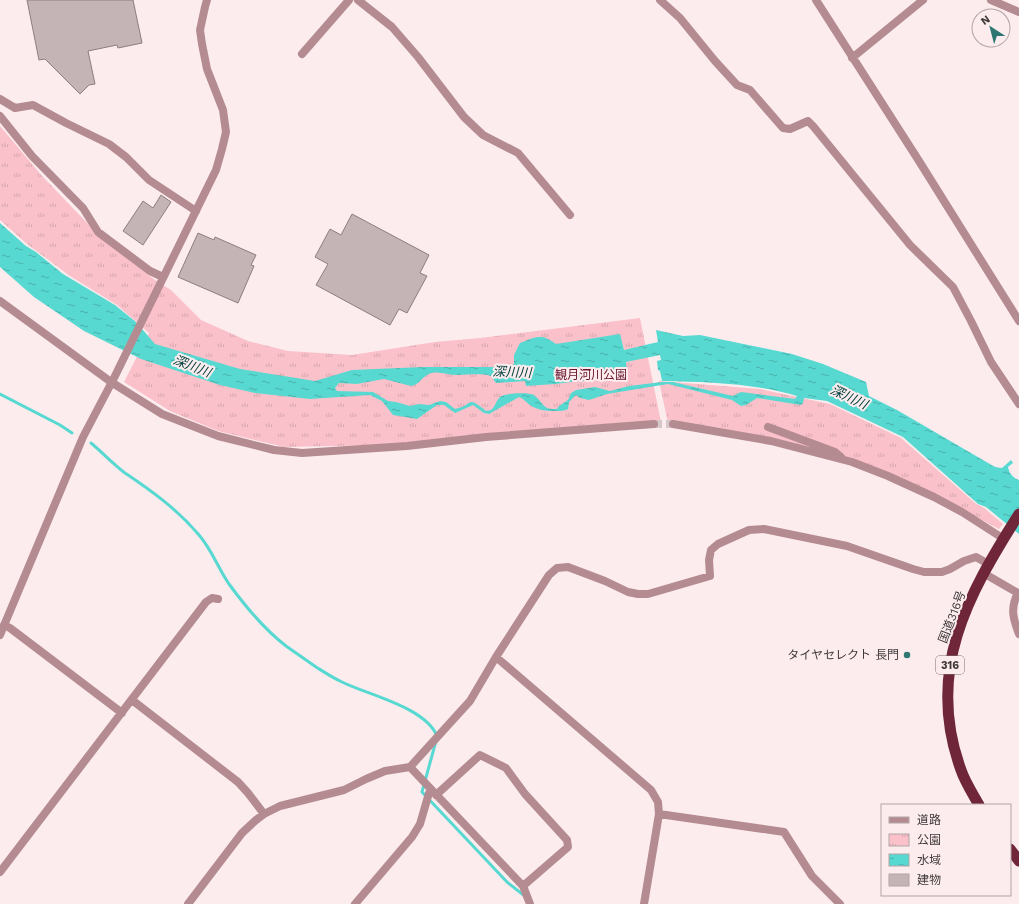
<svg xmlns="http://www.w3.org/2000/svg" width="1019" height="904" viewBox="0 0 1019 904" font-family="'Work Sans','Noto Sans JP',sans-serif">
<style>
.park{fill:url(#park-tufts)}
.water{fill:url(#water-ripples);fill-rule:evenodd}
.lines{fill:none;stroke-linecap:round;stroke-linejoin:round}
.stream{stroke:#57d9d1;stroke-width:3}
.building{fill:#c4b4b6;stroke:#8c7d7f}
.minor-tunnel{stroke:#d6c8ca;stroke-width:8;stroke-dasharray:8 4;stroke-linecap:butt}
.minor{stroke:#b58b92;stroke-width:8}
.tertiary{stroke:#b58b92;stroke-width:8}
.trunk{stroke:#702639;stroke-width:11}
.poi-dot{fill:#2d7671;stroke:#fcecee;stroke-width:1.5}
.labels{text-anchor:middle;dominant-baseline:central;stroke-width:4;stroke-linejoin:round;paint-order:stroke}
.shield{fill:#fcecee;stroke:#786f71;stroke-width:1}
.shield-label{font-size:11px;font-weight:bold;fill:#403a3b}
.park-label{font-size:12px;fill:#67152d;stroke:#fcecee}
.street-label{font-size:12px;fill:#403a3b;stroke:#fcecee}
.poi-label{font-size:12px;fill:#403a3b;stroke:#fcecee;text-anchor:end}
.water-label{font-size:13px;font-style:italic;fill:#01403d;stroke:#fcecee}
</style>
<defs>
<pattern id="park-tufts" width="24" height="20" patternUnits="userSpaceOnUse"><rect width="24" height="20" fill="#fac1ca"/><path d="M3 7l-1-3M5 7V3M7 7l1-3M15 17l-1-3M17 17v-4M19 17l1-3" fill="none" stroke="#d7a7ae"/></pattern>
<pattern id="water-ripples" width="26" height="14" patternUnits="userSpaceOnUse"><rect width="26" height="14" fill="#57d9d1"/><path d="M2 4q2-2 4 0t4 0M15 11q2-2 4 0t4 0" fill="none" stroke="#49b1ab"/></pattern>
</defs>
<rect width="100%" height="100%" fill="#fcecee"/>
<!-- park -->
<path class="park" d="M0,126l43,51 48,50 8,10 56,43 16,10 30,30 47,21 40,10 64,4 83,-13 45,-4 160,-20 21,104 -161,11 -114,12 -102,2 -66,-16 -48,-20 -46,-29 25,-49 -32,-28 -47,-29 -43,-32 -27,-24z
M659,381l101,8 70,15 71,34 74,65 9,5 19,16 -4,5 -23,-12 -122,-57 -178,-37h-8z"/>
<!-- water -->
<path class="water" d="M0,223l26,23 10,6 27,22 52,31 21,17 19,22 85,25 75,12 37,-11 71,-3h86l5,-3v-9l6,-12c16,-6 21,-10 36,1l64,-10 4,16 34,-8 -2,-12 27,6 17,-1 92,19 31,10 43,18 3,14 28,14 98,57 7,1 9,-8 2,3 -5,4c1,6 5,11 11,13v54l-33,-27 -8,-3 -75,-67 -76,-36 -23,-3 -1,5 -2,2 -44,-7 -11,7 -5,1 -9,-6 -64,-16 -61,10 -18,6 -9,-2 -4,-3 -7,7 -1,7c-4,2 -8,2 -13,2 -9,0 -18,-1 -25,-6 -4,-3 -6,-6 -11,-8l-30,17 -5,-1 -11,-8 -18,8 -11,-8h-7l-20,14 -24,-4 -11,-14 -12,-6 -60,4 -55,-6 -35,-8 -79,-26 -57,-28 -50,-34 -34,-30zM660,355l1,5 -4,1 1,9 2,1 2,10c45,1 91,2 135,15l-2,3 -54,-7 -8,4 -60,-14h-11l-33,4 -19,5 -15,-4 -19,3 -5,3 -3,7 -9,6 -2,3c-15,1 -13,-6 -23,-14 -5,-3 -30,-2 -34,2 -4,4 -5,10 -9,13l-5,1c-21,-17 -12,-5 -31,-2l-9,-7 -6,-1 -11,4 -10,-1 -9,2 -14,-4 -8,-1 -15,-9 -36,-1 -2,-3 4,-5 18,1 27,-5 27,7c8,-1 11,-9 18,-12 8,-4 18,1 28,1 12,0 22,-2 34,1l5,7 29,-2 1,5 29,-2 72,-9 -1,-13z"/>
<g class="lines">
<!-- stream -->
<path class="stream" d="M0,394l60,31 12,8
M91,443c12,10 22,21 34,30 27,18 53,37 74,62 13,15 19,33 30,49 16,22 35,45 57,62 10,7 20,14 30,21 8,5 17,11 26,15 26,13 83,25 95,54
M436,741l-14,51 85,90 19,15"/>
</g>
<!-- building -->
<path class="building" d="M27,0h106l9,43 -24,5 -1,-3 -29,6 7,33 -6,1 -9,9 -35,-35 -6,1z
M161,195l10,7 -28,43 -20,-14 20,-30 10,7z
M352,214l77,41 -9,18 7,3 -20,37 -8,-4 -9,16 -74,-40 12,-21 -13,-7 15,-28 11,6z
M198,233l16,7 1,-3 41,18 -5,10 3,1 -16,37 -60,-26z"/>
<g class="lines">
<!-- minor-tunnel -->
<path class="minor-tunnel" d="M654,424h19"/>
<!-- minor -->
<path class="minor" d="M358,0l34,27 26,30 46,60 19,18 35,18 52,62
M660,0l20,18 35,43 22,24 13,5 33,38 7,1 18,-8 5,5 97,119 43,42 18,34 20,41 28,42
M816,0l103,161 100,160
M991,0l28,12
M302,54l47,-54
M852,58l71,-58
M0,99l15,9 18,-3 33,18 43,21 17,13 23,23 47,31
M0,116l32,40 51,52 15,24 52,39 13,6
M0,301l111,81 51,32 56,22 56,14 28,3 105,-7 79,-9 168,-13
M673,424l98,17 81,21 36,14 46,21 28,15 42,27
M768,427l67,25 6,5
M985,574l33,19c-8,15 -5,26 1,41
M4,625l6,3 112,85
M496,657l155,133 7,12 1,12 -15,90
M132,700l106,82 10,11 16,21
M410,767l113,119 7,18
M436,795l44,-40 26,13 19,26 42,46 1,7 -45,39
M659,814l125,18 28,44 28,28
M0,872l206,-270 6,-4 6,1
M188,904l54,-71 14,-13 8,-6 16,-8 64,-16 22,-11 19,-8 25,-4 60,-66 26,-44 53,-82 8,-7 11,-1 37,14 23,11 10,2h10l62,-18 -1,-16 2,-10 7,-6 31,-14 15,-1 83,17 66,23 11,3h18l8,-3 14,-8 12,-4 14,8
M355,904l57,-67 8,-13 9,-31 3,-2"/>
<!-- tertiary -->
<path class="tertiary" d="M0,635l83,-198 31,-59 102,-208 6,-21 4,-17 -3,-22 -16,-41 -5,-25 -2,-14 5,-23 2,-7"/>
<!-- trunk -->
<path class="trunk" d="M979,805c-6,-11 -14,-23 -18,-35 -36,-99 6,-174 58,-256
M1010,849l9,12"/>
</g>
<!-- markers -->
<circle class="poi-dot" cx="907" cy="655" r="4"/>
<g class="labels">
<!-- shield labels -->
<rect class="shield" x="936" y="656" width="28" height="18" rx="3"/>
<g class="shield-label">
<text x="950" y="665">316</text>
</g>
<!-- park labels -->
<g class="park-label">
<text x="591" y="375">観月河川公園</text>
</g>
<!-- street labels -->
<g class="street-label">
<text transform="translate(952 617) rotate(-69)">国道316号</text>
</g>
<!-- poi labels -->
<g class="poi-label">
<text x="899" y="655">タイヤセレクト 長門</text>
</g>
<!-- water labels -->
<g class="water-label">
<text transform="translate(192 366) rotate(21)">深川川</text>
<text transform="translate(512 372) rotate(2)">深川川</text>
<text transform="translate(849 397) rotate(25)">深川川</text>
</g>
</g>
<!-- legend -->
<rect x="881" y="804" width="130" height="92" fill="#fcecee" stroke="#b1a5a6"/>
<rect x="889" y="817" width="20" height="6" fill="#b58b92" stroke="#b1a5a6"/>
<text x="917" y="824" font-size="12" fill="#403a3b">道路</text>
<rect x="889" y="834" width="20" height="12" fill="url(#park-tufts)" stroke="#b1a5a6"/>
<text x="917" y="844" font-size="12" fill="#403a3b">公園</text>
<rect x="889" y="854" width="20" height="12" fill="url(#water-ripples)" stroke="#b1a5a6"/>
<text x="917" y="864" font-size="12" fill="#403a3b">水域</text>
<rect x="889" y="874" width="20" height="12" fill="#c4b4b6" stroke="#b1a5a6"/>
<text x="917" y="884" font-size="12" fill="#403a3b">建物</text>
<!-- north arrow -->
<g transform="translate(991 28) rotate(324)"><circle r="19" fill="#fcecee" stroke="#b1a5a6"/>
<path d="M0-3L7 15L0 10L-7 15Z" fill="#2d7671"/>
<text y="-6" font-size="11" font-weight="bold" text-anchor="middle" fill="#403a3b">N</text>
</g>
</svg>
